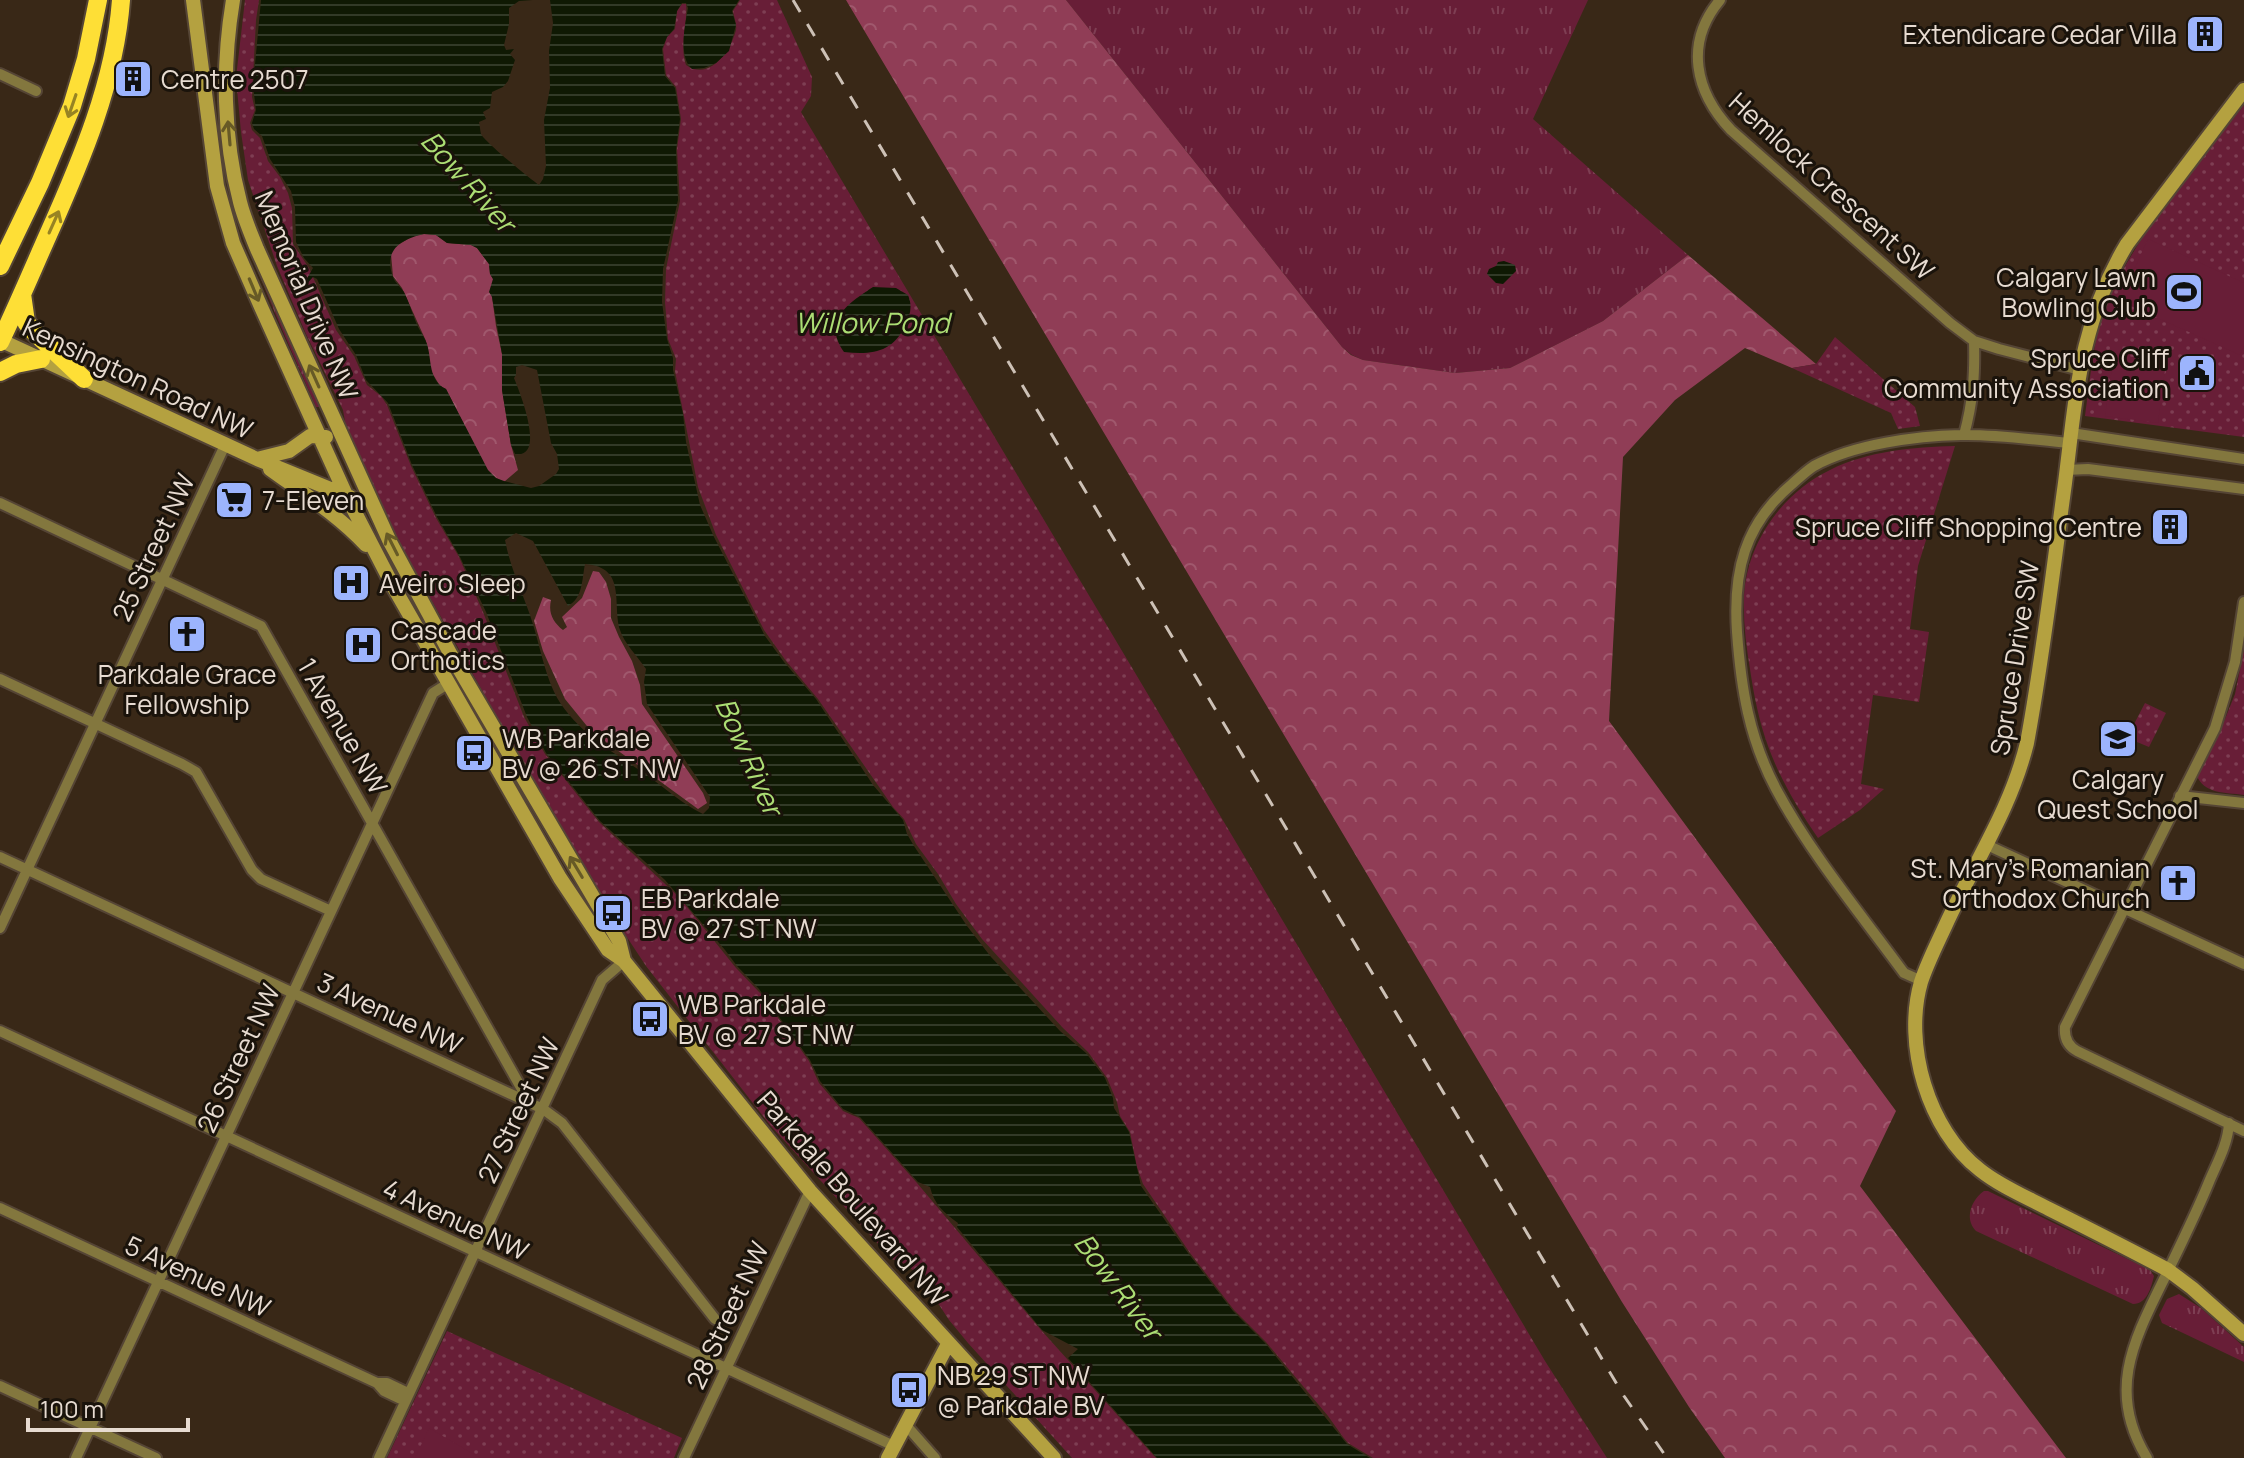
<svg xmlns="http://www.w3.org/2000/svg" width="2244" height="1458" viewBox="0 0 2244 1458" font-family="Manrope,sans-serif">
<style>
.grass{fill:url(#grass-tufts)}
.forest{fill:url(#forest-crowns)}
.park{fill:url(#park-dots)}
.pitch{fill:#681e37}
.water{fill:url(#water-rules);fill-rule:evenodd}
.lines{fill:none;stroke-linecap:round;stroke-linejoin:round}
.street-casing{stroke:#554535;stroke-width:14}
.secondary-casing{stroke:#554535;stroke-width:18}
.highway-casing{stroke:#554535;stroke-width:22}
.street{stroke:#83773e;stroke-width:10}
.secondary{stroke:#b4a140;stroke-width:14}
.highway{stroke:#fedf36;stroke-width:18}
.rail{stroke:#cdc1b6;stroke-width:3;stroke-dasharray:14 14;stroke-linecap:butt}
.oneway{stroke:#978323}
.oneway2{stroke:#675a26}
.labels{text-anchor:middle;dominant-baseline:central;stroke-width:6;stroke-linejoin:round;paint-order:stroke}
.poi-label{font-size:26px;fill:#e7dbd1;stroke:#1a130b;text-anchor:start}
.street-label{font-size:26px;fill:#e7dbd1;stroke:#1a130b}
.water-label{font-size:28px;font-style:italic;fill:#acdd74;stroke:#1a130b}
</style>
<defs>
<pattern id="grass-tufts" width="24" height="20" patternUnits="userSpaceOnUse" patternTransform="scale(2)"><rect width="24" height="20" fill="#681e37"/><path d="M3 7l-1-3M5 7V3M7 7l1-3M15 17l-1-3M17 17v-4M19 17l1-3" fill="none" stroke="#7e3e53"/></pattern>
<pattern id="forest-crowns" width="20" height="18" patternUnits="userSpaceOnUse" patternTransform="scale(2)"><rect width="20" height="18" fill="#903d56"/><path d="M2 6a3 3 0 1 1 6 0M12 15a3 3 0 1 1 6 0" fill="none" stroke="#a0586d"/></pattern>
<pattern id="park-dots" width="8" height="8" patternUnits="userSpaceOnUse" patternTransform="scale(2)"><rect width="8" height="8" fill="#681e37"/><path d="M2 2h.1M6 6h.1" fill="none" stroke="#7e3e53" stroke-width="1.8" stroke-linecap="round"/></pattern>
<pattern id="water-rules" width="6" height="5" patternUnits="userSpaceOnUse" patternTransform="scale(2)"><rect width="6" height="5" fill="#0f1903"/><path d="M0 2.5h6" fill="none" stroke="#323a27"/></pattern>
</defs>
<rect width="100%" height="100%" fill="#392817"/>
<!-- grass -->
<path class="grass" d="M1066,0h522l-55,119 155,136 -85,66 -93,47 -55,5 -92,-13 -11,-5 -10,-8z
M229,167l93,240h-6c-34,-79 -70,-153 -92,-238z
M1984,1191h4l162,79 4,6c-3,12 -7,28 -21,28l-157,-73c-12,-12 -5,-31 8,-40z
M2179,1294l22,14 43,39v15l-82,-39 -3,-8 8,-16z"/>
<!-- forest -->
<path class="forest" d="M846,0h220l276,347 9,8 12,5 92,13 55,-5 93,-47 85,-66 128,109 -24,4 -47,-20 -70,52 -52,57 -14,264 287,390 -36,75 206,272h-341l-36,-51 -67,-105z
M424,234l12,1 11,8 24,2 6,3 12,16 1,10 3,5 -1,18 4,29 6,28v36l9,55 7,25 -14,12 -8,-4 -9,-8 -41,-81 -6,-3 -9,-15 -5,-30 -24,-53 -9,-12 -2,-22 2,-6 20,-12z
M593,571l6,1 7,10 5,17v19l8,19 13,24 8,24 2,19 61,89 4,10 -9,6 -107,-78 -26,-32 -22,-48 -9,-30 9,-24 8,3c-3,13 2,22 12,30l4,-3 -5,-10 20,-19z"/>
<!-- park -->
<path class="park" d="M245,0h14l-3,20 -4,77 3,13 -5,13 2,7 8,8 8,23 12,16 8,16 4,15 1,36 16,24 27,62 18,26 13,29 14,11 6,9 24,61 25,52 23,39 24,55 41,105 21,37 54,68 80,75 57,71 25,26 48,67 10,22 24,28 16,7 58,65 124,147 115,128h-84l-104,-115 -19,-23 -30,-46 -18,-12 -9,-3 -122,-134 -124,-159 -37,-56 -84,-143 -139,-248 -40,-92 -3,-17 -37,-76 -29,-68 -29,-86 -7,-48 -5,-54z
M740,0h37l35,77 -1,19 -10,16 744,1249 62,97h-234l-25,-15 -5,-6 -15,-21 -62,-74 -32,-32 -44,-57 -47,-69 -6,-17 -7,-35 -10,-16 -3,-14 -10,-24 -19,-26 -25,-24 -81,-89 -26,-35 -18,-30 -22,-30 -12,-25 -11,-12 -75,-108 -32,-38 -22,-31 -48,-95 -18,-48 -23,-116 1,-12 -8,-20 -3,-37 1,-33 14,-68 -3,-52 4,-30 -5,-32 -10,-12 -3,-26 4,-12 8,-8 2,-18 5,-7h4c2,20 -7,41 0,61 24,17 45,-15 50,-35 1,-7 -2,-12 -3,-19z
M2244,105v332l-159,-21c6,-40 8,-83 25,-120 29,-66 90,-134 134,-191z
M1835,337l80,70 5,19 -22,3 -7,-16 -99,-45 24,-4z
M1955,446l-37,120 -8,63 19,3 -10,70 -46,-7 -12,89 23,5 -24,21 -42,28c-20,-29 -38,-59 -50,-92 -9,-25 -14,-50 -18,-77 -4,-24 -7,-48 -6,-73 3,-53 38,-103 86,-126 37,-19 84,-23 125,-24z
M2244,649v146c-19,-3 -40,0 -48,-21l23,-40 16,-40z
M2145,703l21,10 -17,34 -12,-5 -3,-5 3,-7 -5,-2z
M447,1331l235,107 -8,20h-287z"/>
<!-- pitch -->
<path class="pitch" d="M2148,239l96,44v63l-4,9 -120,-54z
M2114,354l52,8 -8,61 -53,-7z
M429,1428l51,30h-65z"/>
<!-- water -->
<path class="water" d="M261,0h272l-14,1 -10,7v16l-5,21 2,5 8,-1 -4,5 5,6 -7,21 -5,6 -11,5 -2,16 -7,4 3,7 -7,3c1,4 1,8 2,12 3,7 49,45 58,51l4,-6 3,-13 -2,-46 6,-32 -1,-37 4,-28 -3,-23h189l-7,11 4,14 -7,26 -13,12 -12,5 -12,1c-14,-12 -7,-44 -4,-61l-2,-5h-4l-5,8 -3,18 -7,8 -5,12 3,27 10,12 5,31 -4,31 2,50 -15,69 -1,33 5,37 6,19v12l10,44 3,28 14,63 14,32 51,99 19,26 32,37 57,86 30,35 4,14 7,12 53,80 24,31 32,34 37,40 26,22 19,25 8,20 1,10 15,24 12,54 47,67 45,58 32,32 82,101 23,14h-213l-89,-100 10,-9 -36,-19 -85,-103 1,-4c-14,-10 -24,-19 -28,-36l-12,-5 -58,-65 -17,-8 -23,-28 -10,-21 -51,-71 -22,-23 -12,-16 -60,-70 -65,-59 -54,-68 -19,-36 -41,-105 -26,-55 -23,-40 -25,-52 -24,-62 -22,-23 -10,-25 -17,-26 -22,-50 -4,-2 -9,10h-2l11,-19 -9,-10 -8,-16 -1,-35 -4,-16 -21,-32 -8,-23 -8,-7 -2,-6 4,-13 -3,-24zM424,234l12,1 11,8 24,2 6,3 12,16 1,10 3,5 -4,13 3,5 10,57v36l9,55 4,9c32,5 4,-64 -1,-76l2,-3v-8l6,-2 15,5 14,73 6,11 2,15 -3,5 -17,12 -8,2 -27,-7 -8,-3 -8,-8 -42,-81c-18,-9 -14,-29 -19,-45 -2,-6 -6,-11 -9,-17 -5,-11 -8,-23 -14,-35 -3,-5 -9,-9 -11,-15 -10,-27 8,-38 31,-43zM516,533l17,8 35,65c15,-8 14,-27 17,-42 42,3 27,39 35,66 4,13 18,27 26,39l-2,13 3,22 63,93 -1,11 -6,6c-19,-9 -38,-26 -55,-38 -36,-25 -80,-48 -97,-91 -9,-23 -13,-47 -21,-70 -9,-26 -20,-48 -25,-75z
M1504,261l11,4 1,6 -13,13 -7,-1 -9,-9 2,-5 7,-3 2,-4z
M873,287l23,1 12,7c5,12 2,20 -3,31 -13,27 -34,29 -61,26 -22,-31 3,-48 29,-65z"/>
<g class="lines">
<defs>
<path id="street" d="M1720,0c-36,43 -25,92 11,130l219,193 24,18 25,8 81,21
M0,74l36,17
M2071,433l173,26
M1964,435c9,-33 11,-60 10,-94
M2066,470l22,-1 156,20
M0,503l261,123 267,474
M2244,602l-9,60 -20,66 -150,299c-1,11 3,19 12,24l167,80
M0,679l182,85 14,8 56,98 9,9 70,32
M2180,796l64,7
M1987,845l257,119
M0,857l543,252 19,14 153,196
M0,928l225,-483
M1922,981l-18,-8c-44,-60 -93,-119 -128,-184 -27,-51 -35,-101 -39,-157 -4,-60 7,-107 54,-147 7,-6 15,-14 23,-19 40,-22 103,-30 147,-31 36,-1 73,5 109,8
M0,1031l894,415
M0,1208l377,175h10l21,10
M377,1383l7,8 21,10
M0,1386l156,72
M905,1424l30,34
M76,1458l357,-765 16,-10
M379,1458l223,-478 22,-19
M684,1458l126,-267
M2147,1458c-41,-67 -13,-118 18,-181 15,-31 31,-63 44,-95 8,-19 19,-38 20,-59"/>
<path id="secondary" d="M193,0l24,186 16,57 28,64 85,188 47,91 167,292 48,72 16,11 186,230 244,267
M233,0c-11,66 -10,137 7,202 4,16 11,32 17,47l133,293 61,113 168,286 5,20
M2244,90l-117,154c-47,77 -51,152 -62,239 -12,87 -22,174 -38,260 -16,65 -51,117 -79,177 -9,20 -20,41 -27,62 -18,62 7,148 59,188 20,16 46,27 69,39 40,20 80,40 119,61l24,18 52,46
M0,340l257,119 93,38
M257,459l32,-8 21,-15 16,1
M270,469c33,24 68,46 96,76
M888,1458l60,-114"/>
<path id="highway" d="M0,266l40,-83 32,-77 14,-47 12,-59
M22,294l4,28 6,8 52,49
M0,342c17,-35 32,-71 48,-107 33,-74 67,-153 73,-235
M0,372l16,-8 25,-5"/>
</defs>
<!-- street casing -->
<use href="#street" class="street-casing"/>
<!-- secondary casing -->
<use href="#secondary" class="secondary-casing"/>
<!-- highway casing -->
<use href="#highway" class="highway-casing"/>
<!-- street -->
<use href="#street" class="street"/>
<!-- secondary -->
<use href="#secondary" class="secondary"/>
<!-- highway -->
<use href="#highway" class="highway"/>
<!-- rail -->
<path class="rail" d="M793,0l831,1396 43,62"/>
</g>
<!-- one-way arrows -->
<defs><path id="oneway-shaft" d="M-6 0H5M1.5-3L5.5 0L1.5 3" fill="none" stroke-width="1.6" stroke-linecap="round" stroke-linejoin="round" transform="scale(2)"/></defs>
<g class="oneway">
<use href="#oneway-shaft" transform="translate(72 106) rotate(109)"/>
<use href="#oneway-shaft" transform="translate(54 222) rotate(-66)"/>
</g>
<g class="oneway2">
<use href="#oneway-shaft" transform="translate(229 133) rotate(-95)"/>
<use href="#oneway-shaft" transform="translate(254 290) rotate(67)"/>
<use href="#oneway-shaft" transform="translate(314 376) rotate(-114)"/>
<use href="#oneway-shaft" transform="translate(392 544) rotate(-117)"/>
<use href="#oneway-shaft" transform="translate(576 867) rotate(-121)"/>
</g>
<!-- icons -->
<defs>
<symbol id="building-square" viewBox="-11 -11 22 22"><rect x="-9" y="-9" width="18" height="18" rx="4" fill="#9cb4fd" stroke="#1a130b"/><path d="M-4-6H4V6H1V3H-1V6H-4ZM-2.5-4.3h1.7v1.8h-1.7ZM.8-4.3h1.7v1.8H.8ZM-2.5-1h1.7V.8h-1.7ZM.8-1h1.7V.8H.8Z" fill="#111"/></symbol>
<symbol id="stadium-square" viewBox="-11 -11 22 22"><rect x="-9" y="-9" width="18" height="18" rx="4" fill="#9cb4fd" stroke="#1a130b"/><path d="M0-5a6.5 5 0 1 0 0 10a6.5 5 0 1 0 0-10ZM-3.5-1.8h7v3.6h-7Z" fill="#111"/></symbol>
<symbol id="civic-square" viewBox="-11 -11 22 22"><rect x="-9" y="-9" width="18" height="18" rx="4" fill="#9cb4fd" stroke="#1a130b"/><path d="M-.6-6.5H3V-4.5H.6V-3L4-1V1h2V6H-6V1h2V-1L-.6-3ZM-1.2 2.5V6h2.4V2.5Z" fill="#111"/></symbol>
<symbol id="supermarket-square" viewBox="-11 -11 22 22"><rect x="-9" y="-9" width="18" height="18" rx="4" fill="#9cb4fd" stroke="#1a130b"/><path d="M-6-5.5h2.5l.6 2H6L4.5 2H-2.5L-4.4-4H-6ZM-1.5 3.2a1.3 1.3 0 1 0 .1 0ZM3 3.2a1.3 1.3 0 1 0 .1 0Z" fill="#111"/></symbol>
<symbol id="hospital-square" viewBox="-11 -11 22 22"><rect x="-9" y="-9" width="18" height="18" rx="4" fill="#9cb4fd" stroke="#1a130b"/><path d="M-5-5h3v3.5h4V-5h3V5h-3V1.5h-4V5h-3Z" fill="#111"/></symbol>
<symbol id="church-square" viewBox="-11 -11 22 22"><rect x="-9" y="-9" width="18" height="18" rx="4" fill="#9cb4fd" stroke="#1a130b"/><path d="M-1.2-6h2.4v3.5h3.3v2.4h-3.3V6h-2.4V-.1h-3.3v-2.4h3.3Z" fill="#111"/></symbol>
<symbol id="school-square" viewBox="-11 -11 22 22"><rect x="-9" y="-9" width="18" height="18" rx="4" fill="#9cb4fd" stroke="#1a130b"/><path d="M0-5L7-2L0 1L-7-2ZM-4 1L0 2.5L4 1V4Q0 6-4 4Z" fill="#111"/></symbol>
<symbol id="bus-square" viewBox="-11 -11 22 22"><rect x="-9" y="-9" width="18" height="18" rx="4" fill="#9cb4fd" stroke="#1a130b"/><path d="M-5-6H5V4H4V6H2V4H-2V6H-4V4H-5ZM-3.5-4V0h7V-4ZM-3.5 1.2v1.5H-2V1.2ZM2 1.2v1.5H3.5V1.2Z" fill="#111"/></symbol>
</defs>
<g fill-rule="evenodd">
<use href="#building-square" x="2183" y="12" width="44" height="44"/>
<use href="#building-square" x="111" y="57" width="44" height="44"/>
<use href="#stadium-square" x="2162" y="270" width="44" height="44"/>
<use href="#civic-square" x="2175" y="351" width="44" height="44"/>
<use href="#supermarket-square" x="212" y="478" width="44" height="44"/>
<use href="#building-square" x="2148" y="505" width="44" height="44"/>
<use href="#hospital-square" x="329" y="561" width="44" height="44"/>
<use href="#church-square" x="165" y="612" width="44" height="44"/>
<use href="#hospital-square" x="341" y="623" width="44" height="44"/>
<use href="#school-square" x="2096" y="717" width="44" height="44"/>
<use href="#bus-square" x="452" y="731" width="44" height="44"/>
<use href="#church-square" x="2156" y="861" width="44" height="44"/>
<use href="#bus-square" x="591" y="891" width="44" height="44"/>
<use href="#bus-square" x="628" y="997" width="44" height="44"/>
<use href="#bus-square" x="887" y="1368" width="44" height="44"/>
</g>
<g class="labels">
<!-- poi labels -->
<g class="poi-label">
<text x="2177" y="34" text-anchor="end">Extendicare Cedar Villa</text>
<text x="161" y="79">Centre 2507</text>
<text x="2156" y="277" text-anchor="end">Calgary Lawn<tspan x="2156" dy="30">Bowling Club</tspan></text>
<text x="2169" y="358" text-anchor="end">Spruce Cliff<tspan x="2169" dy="30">Community Association</tspan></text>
<text x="262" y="500">7-Eleven</text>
<text x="2142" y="527" text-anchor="end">Spruce Cliff Shopping Centre</text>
<text x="379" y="583">Aveiro Sleep</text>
<text x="391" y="630">Cascade<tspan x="391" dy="30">Orthotics</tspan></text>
<text x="187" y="674" text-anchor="middle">Parkdale Grace<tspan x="187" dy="30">Fellowship</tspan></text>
<text x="502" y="738">WB Parkdale<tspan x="502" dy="30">BV @ 26 ST NW</tspan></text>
<text x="2118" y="779" text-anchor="middle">Calgary<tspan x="2118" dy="30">Quest School</tspan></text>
<text x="2150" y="868" text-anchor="end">St. Mary's Romanian<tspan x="2150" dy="30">Orthodox Church</tspan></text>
<text x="641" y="898">EB Parkdale<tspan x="641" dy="30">BV @ 27 ST NW</tspan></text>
<text x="678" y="1004">WB Parkdale<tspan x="678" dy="30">BV @ 27 ST NW</tspan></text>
<text x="937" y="1375">NB 29 ST NW<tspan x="937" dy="30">@ Parkdale BV</tspan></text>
</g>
<!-- street labels -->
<g class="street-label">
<text transform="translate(1832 186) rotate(42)">Hemlock Crescent SW</text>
<text transform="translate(307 295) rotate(67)">Memorial Drive NW</text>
<text transform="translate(138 378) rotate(25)">Kensington Road NW</text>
<text transform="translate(153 547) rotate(-65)">25 Street NW</text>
<text transform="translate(2014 658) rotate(-81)">Spruce Drive SW</text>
<text transform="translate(343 726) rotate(60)">1 Avenue NW</text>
<text transform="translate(390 1013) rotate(25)">3 Avenue NW</text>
<text transform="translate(238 1058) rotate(-65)">26 Street NW</text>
<text transform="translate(518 1110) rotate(-65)">27 Street NW</text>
<text transform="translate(853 1198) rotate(49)">Parkdale Boulevard NW</text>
<text transform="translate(456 1219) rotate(25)">4 Avenue NW</text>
<text transform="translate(198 1276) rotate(25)">5 Avenue NW</text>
<text transform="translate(727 1315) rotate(-65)">28 Street NW</text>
</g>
<!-- water labels -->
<g class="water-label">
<text transform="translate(469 181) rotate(48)">Bow River</text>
<text x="872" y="322">Willow Pond</text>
<text transform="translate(750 756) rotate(66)">Bow River</text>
<text transform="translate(1119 1286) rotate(53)">Bow River</text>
</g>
</g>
<!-- scale -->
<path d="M28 1418v12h160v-12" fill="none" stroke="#e7dbd1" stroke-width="4"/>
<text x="40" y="1418" font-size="24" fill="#e7dbd1" stroke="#1a130b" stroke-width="6" paint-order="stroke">100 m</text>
</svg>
